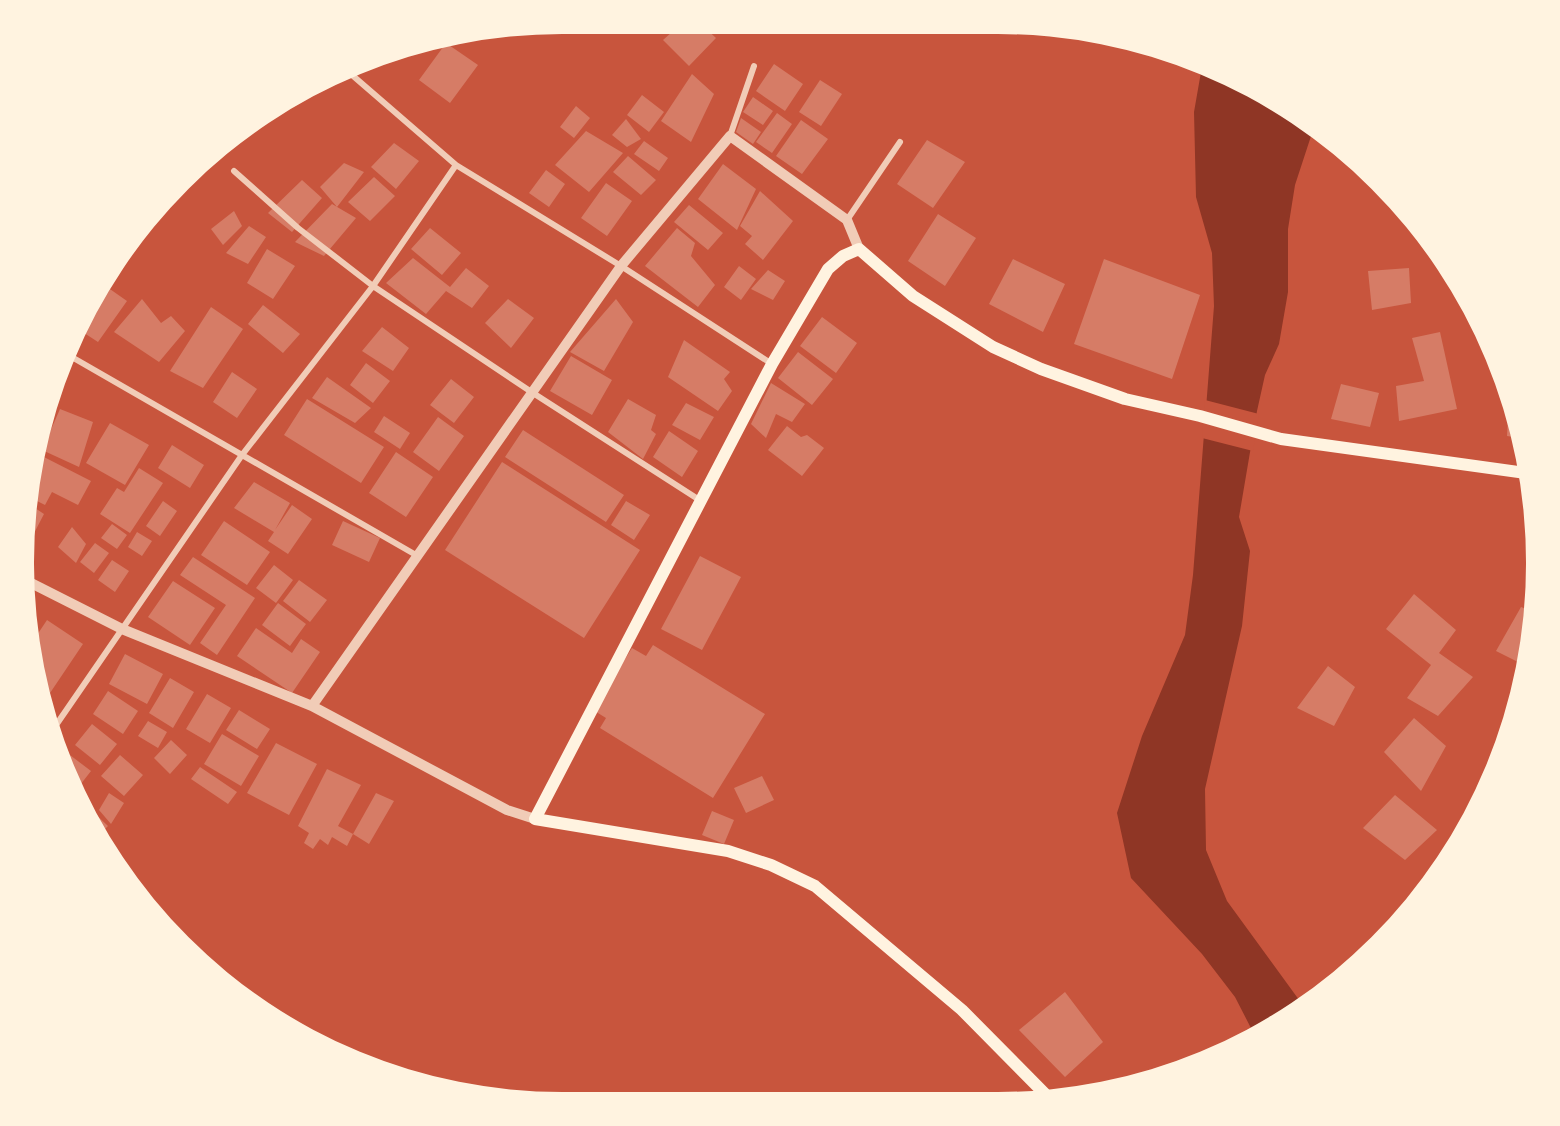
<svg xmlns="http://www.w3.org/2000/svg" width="1560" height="1126" viewBox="0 0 1560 1126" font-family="Bitter,serif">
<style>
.water{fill:#8f3625}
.pier{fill:#c8553d}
.building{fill:#d67c66}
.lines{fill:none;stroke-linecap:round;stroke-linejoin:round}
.minor{stroke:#f1ccb7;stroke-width:6}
.tertiary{stroke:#f1ccb7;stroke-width:10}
.secondary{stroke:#fff3e0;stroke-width:12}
</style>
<rect width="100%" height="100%" fill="#c8553d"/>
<!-- water -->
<path class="water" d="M1201,72l95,43 17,15 -18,55 -7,44v63l-9,52 -14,31 -8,36 -18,106 11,34 -8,75 -37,163 1,61 21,51 75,103 -49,28 -18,-35 -33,-43 -71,-76 -14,-65 25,-77 43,-101 8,-60 21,-269 -2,-53 -16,-56 -2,-85z"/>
<!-- pier -->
<path class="pier" d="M1205,400l54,14 -6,37 -51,-13z"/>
<!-- building -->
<path class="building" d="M681,24h20l15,14 -27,28 -26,-26z
M446,43l32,22 -28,38 -31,-23z
M774,64l29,20 -18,27 -29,-20z
M692,74l22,20 -23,48 -30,-21z
M820,80l22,14 -21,32 -22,-14z
M642,95l22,17 -15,20 -22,-17z
M753,97l20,14 -10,14 -20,-13z
M576,106l14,12 -16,20 -14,-11z
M777,113l15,11 -20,29 -16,-11z
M741,118l20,14 -8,12 -17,-12z
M626,119l15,20 -14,8 -15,-12z
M801,120l27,19 -26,35 -26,-18z
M586,131l37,22 -34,39 -34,-27z
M927,140l38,22 -32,46 -36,-24z
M644,141l24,17 -9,13 -25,-17z
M394,143l25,18 -23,28 -25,-22z
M628,156l28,24 -15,15 -28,-23z
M344,163l20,9 -27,35 -17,-20z
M723,164l33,25 -19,41 -39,-31z
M546,170l19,14 -16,23 -20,-14z
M374,177l21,19 -25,25 -22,-19z
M302,180l20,18 -30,34 -24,-19z
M606,183l26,18 -25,35 -26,-18z
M760,191l33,30 -30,39 -18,-16 7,-8 -12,-10z
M332,204l24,14 -32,38 -29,-14z
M689,205l34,28 -15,17 -34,-28z
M234,211l8,15 -19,19 -12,-16z
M938,214l38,24 -31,48 -37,-25z
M249,226l17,11 -18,27 -22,-11z
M430,228l31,25 -19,22 -31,-26z
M677,228l18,15 -4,13 24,29 -17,22 -53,-41z
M267,249l28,17 -22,33 -26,-16z
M413,258l37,29 16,-19 23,18 -17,22 -26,-17 -20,23 -40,-31z
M1013,259l52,25 -22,48 -54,-28z
M1104,259l96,36 -28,84 -98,-35z
M739,266l17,13 -15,21 -17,-13z
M1409,268l2,35 -39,7 -4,-39z
M768,270l17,11 -12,19 -22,-11z
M107,287l20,14 -29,41 -20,-13z
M142,299l19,24 10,-7 14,15 -26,31 -45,-30z
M508,299l26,19 -23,30 -26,-25z
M616,299l17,23 -29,49 -34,-19z
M263,305l37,29 -17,19 -35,-29z
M211,307l32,22 -40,59 -33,-17z
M822,317l35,26 -21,30 -36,-27z
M382,327l27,21 -16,23 -31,-20z
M1440,332l17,77 -58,12 -3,-35 28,-5 -12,-43z
M684,340l46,32 -6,7 8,12 -14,20 -50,-34z
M798,352l35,27 -21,26 -34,-27z
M571,356l41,24 -20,35 -42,-24z
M366,363l24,18 -17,22 -23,-18z
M232,372l25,17 -20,29 -24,-16z
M327,377l44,31 -16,15 -43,-25z
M451,379l23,18 -20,26 -24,-18z
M771,383l34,21 -13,18 -16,-8 -10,24 -15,-14z
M1341,384l38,9 -9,34 -39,-8z
M307,399l77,48 -23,36 -77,-48z
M628,399l28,16 -5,15 5,4 -13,25 -35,-27z
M1509,400l9,23 2,15 -13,-2z
M686,403l28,14 -14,23 -28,-15z
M60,409l33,13 -14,45 -37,-17z
M384,416l26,17 -10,16 -26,-17z
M438,417l26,19 -25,35 -26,-19z
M110,423l39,22 -24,40 -39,-22z
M787,426l14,11 6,-2 17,13 -22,28 -34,-26z
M523,430l101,65 -18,27 -101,-65z
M669,431l29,20 -16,26 -29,-20z
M172,445l32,20 -14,23 -32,-20z
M396,452l37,25 -27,40 -37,-24z
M40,455l51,26 -13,24 -26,-13 -7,13 -16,-8z
M502,462l138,88 -56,88 -139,-88z
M139,468l24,15 -33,50 -30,-19 17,-26 7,4z
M254,482l36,21 -15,27 17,-25 20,14 -24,35 -20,-13 6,-9 -40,-24z
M163,501l14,10 -17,25 -14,-10z
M626,501l24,14 -16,25 -23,-15z
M29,504l15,10 -15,29z
M224,521l46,31 -23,33 -46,-30z
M343,521l37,17 -11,24 -37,-17z
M112,524l15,11 -10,14 -16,-11z
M72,527l14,17 -10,19 -18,-16z
M137,532l15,9 -10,15 -14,-9z
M95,543l14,10 -15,20 -14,-11z
M700,556l41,21 -39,73 -41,-21z
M193,557l62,41 -38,57 -17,-12 26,-38 -46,-30z
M112,560l17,11 -14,21 -17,-12z
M274,565l19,15 -17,23 -20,-15z
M299,580l28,20 -17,22 -27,-21z
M173,581l42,27 -25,37 -42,-28z
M1414,594l42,36 -17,23 34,24 -35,39 -31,-18 24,-33 -45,-36z
M278,603l28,21 -16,22 -28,-21z
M1521,607l11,4 -1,22 -7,32 -28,-14z
M29,617l8,5 -8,12z
M47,620l36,24 -37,55 -15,-55z
M256,628l36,25 9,-14 19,13 -28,41 -55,-37z
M653,645l112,69 -52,84 -113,-70 6,-10 -13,-8 39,-62 14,8z
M125,654l38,20 -16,30 -38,-20z
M1328,666l27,21 -21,39 -37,-18z
M170,678l24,14 -21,36 -24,-15z
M108,691l30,20 -15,23 -30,-20z
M207,694l24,14 -21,35 -24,-14z
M239,710l31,19 -13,20 -31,-19z
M1414,718l32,28 -25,45 -37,-39z
M148,721l19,11 -9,16 -20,-12z
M92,724l25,20 -17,21 -25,-20z
M222,734l37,22 -18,30 -37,-22z
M171,740l16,15 -17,19 -16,-16z
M276,743l41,21 -28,51 -42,-22z
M66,752l25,19 -14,18 -12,-20 -3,-12z
M120,755l23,20 -19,21 -23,-20z
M200,767l37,25 -9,12 -37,-25z
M327,769l34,16 -23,41 15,8 -6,12 -15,-9 -4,8 -8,-6 -7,10 -9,-6 5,-10 -11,-7z
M762,776l12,24 -28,13 -12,-25z
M109,793l15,10 -13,21 -12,-14z
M376,793l18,8 -25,43 -16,-10z
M1395,795l42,35 -32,30 -42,-32z
M88,807l20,19 -6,6 -15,-24z
M712,811l22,9 -10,24 -22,-9z
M1065,992l38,50 -38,35 -46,-47z"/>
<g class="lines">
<!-- minor -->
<path class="minor" d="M352,75l104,90 165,101 151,98
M730,136l24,-70
M234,171l64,57 75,58 160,107 168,108
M847,220l53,-78
M70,356l346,199
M67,366l5,-8
M54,728l188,-273 131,-169 83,-121"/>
<!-- tertiary -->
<path class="tertiary" d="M29,582l93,47 190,77 195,104 28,9
M312,706l309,-440 109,-130 117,84 12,29"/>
<!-- secondary -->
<path class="secondary" d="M1048,1097l-86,-87 -147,-124 -44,-21 -43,-14 -193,-32 237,-455 56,-95 15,-13 16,-7 54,47 80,51 48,22 84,30 75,17 81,23 245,34"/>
</g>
<!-- crop -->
<path d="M0 0H1560V1126H0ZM562 34H998A528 528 0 0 1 1526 562V564A528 528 0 0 1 998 1092H562A528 528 0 0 1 34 564V562A528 528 0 0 1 562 34Z" fill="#fff3e0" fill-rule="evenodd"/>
</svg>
